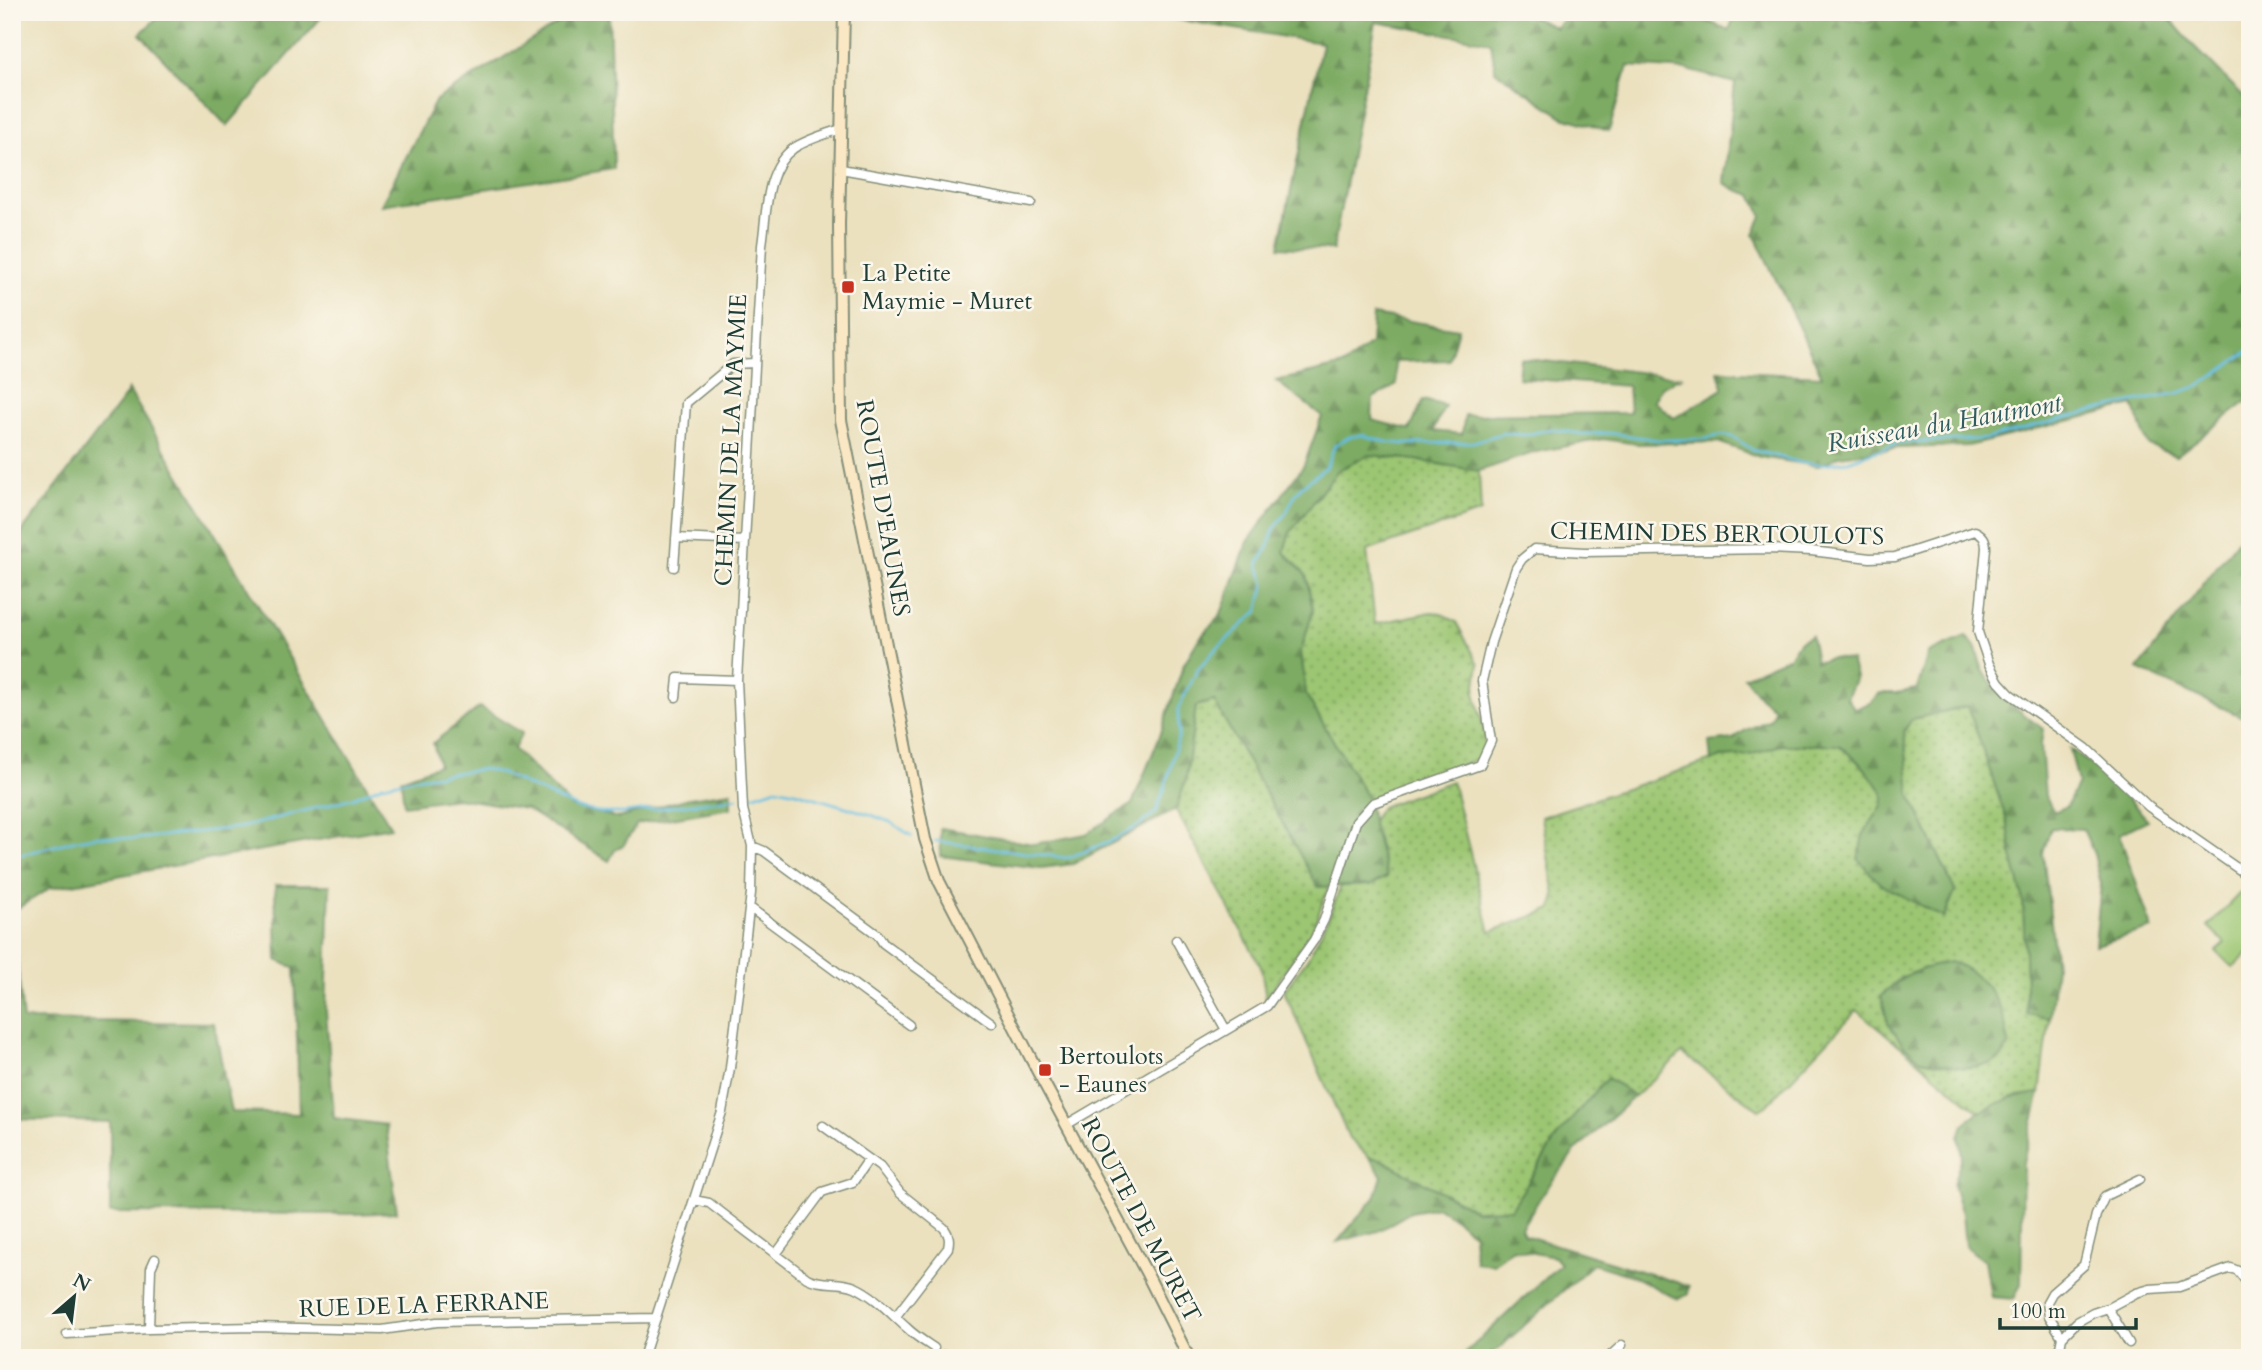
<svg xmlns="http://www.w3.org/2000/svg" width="2262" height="1370" viewBox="0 0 2262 1370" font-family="Cardo,serif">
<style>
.grass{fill:url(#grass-dots);stroke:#5e8253;stroke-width:2;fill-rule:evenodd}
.forest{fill:url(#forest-firs);stroke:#4e744c;stroke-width:2}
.pitch{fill:#9cc672;stroke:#5e8253;stroke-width:2}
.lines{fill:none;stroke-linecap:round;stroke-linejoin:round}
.stream{stroke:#63bee1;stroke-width:2.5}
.minor-casing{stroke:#858f7a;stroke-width:11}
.secondary-casing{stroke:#858f7a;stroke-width:14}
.minor{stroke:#fff;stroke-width:8}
.secondary{stroke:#fae7c3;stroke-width:10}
.poi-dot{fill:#c8321e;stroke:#fbf7ec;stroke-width:2.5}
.labels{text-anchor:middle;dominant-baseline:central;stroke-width:5;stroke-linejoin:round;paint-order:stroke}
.poi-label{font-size:24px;fill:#1f3d34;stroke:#fbf7ec;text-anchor:start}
.street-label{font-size:24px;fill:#1f3d34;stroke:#fbf7ec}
.water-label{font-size:26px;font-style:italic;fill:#305d5f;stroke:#fbf7ec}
</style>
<defs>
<pattern id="grass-dots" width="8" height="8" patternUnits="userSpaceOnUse" patternTransform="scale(1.75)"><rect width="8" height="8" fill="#9cc672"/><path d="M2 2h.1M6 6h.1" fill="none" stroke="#7fa25e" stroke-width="1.8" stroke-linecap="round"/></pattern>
<pattern id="forest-firs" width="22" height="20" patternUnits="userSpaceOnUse" patternTransform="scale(1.75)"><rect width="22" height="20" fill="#7dab64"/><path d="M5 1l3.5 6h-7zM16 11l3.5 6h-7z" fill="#668c53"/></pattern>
</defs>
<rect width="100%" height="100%" fill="#fbf7ec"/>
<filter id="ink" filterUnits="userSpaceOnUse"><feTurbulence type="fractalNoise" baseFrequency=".0143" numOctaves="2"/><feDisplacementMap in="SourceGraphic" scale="14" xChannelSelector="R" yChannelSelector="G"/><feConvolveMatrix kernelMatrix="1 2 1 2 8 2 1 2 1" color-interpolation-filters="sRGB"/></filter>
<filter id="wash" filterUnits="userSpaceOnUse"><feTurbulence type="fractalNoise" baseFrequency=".00686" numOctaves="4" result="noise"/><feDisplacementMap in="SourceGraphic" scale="28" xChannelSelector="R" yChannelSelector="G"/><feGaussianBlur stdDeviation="1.57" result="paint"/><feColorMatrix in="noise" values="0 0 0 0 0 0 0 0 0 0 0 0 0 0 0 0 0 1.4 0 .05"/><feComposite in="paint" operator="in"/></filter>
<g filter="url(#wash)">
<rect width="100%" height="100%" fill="#ebe1bf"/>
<!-- grass -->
<path class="grass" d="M1369,455l47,5 63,11 2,41 -114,39 8,73 56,-12 10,1 15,9 23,42 -4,28 10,43v13l-9,12 -108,39 -62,-104 -5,-44 12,-41 -7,-35 -22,-23 5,-18 49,-64z
M1214,701l104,185h11l-17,45 -46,68 -5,-32 -85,-157 10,-31 10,-73z
M1968,706l40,118 4,32 11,42 4,116 23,4 -10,75 -27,4 -34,15 -122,-102 -91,96 -7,4 -77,-57 -47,43 -27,-18 -49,56 -48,76h-36l-95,-51 -11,-2 -20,-19 -65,-147 24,-33 19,-37 14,-35 30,-1 16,-8 -15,-56 9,-14 71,-26 38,151 62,-23 3,-14 -14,-78 180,-60 29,-2 30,-10h59c12,11 47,39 44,56 -2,11 -14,25 -20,34l64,72 16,10 12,-26 -45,-97 -6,-63 8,-12zM1924,968l78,89c-27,15 -52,8 -81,3l-40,-64 19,-18z"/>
<!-- forest -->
<path class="forest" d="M163,12h163l-99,114 -87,-92z
M576,12h33l5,157 -233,36 55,-105z
M1131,12h391l34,16 13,-16 120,2 40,16 7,-18h64l71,10 4,-10h289l27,31 59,60v296l-74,57 -28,-11 -15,-40 -165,41 -70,2 -59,8 -21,10 -58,-9 -42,-15 -80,2 -35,-5 -67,13 -57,19 -63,-11 -47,-5 -31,15 -49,64 -5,18 22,23 7,35 -12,41 5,44 62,104 4,22 15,56 -16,8 -53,2 -104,-186 -18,5 -10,73 -10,30 -103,55 -32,4 -100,-12 -1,-28 94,16 52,-10 46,-30 27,-66 25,-74 14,-24 22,-24 28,-74 56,-77 18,-49 -46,-35 68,-16 27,-21 2,-29 85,14 -9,31 -54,2 2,23 -24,13 -1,22 38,10 13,-30 22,6 -12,25 29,3 3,-19 165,-2 -2,-27 -110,-8 2,-20 161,19 -20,10 -7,14 20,17 49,-29 -5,-18 104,5 -68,-142 8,-18 -10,-21 -15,-5 -13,-7 11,-100 -47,-13 -60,-4 -19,65 -46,-14 -68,-46 -4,-29 -115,-20 -43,228 -54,-3 43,-204z
M128,389l263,438 -341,61 -38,24v-367l114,-150z
M2250,519v204l-3,-4 -109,-50 101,-131z
M1811,635l5,27 14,-4 21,2 5,17 -9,21 8,11 15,-6 10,-10h16l21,-4 11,-36 38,-16c16,12 10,24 20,38 15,23 36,38 57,54l-2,16 4,51 9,16 13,-6 11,-23 -8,-34 38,28 40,43 -29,14 33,94 -57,17 6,-61 -7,-30 -11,-25 -32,-1 -8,25 13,113 -6,52 -23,-4 -4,-116 -11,-42 -4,-32 -40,-118 -56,13 -8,12 6,63 45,97 -11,27 -64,-34 -22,-25 5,-24 20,-31v-12l-22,-28 -22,-19h-59l-30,10 -29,2 -10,4 -2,-19 24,-3 11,-8 25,-11 6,-11 -15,-12 -16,-20 45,-20 11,-16z
M480,707l42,26 -8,16 57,57 47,12 71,-20 42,-6v16l-94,16 -14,22 -8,4 -6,11 -83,-52 -69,-11 -53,7 -3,-26 38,-14 -6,-22z
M275,885h55l-4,126 8,107 52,7 11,87 -41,2 -246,-1v-91l-98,-3v-205l11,106 191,3 17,89 68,2 -4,-146 -18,-8z
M1950,962c21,6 40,24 49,44 6,11 7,26 10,38l-7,13 -12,7 -26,4 -43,-8 -17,-14 -16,-23 -7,-27c24,-23 37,-27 69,-34z
M1607,1078l28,18 -59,54 -32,42 -23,36 3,7 165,51 -1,8 -11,5 -44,-23 -40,-12 -105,94h-28l100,-94 -6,-7 -41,-8 -20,15 -18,-2 -2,-27 -12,-12 -23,-16 -27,5 -33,19 -41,11 38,-44 7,-22 -13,-19 11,2 95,51 36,-1 48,-75z
M2040,1093l-17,69 -2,122 -7,15 -23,-2 -6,-36 -20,-15 -3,-32 -9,-29 9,-29 -3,-20 4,-11 16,-13 34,-15z"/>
<!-- pitch -->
<path class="pitch" d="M2241,892l9,8v51l-17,17 -17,-17 9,-8 -17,-17z"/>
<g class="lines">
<!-- stream -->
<path class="stream" d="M752,796l24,-8 20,4 73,22 21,8 22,14
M935,841l133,17 49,-20 24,-14 15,-12 9,-24 14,-54 -1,-25 19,-38 17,-20 44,-40 7,-28 -7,-19 11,-18 4,-15 13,-18 9,-18 6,-8 25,-20 9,-22 14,-8 13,-2 25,7 18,2 68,-2 31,-9 21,2 26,-6 31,5 27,-1 51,7 44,-1 19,-4 10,2 20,13 49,13 21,1 25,-3 49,-17 14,-2 75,-3 114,-30 78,-16 21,-7 51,-36
M12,857l64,-17 21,-4 37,3 109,-12 109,-29 31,-13 31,-7 70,-9 16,4 78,35 24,5h22l113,-15"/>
</g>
</g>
<g filter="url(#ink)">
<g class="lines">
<defs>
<path id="minor" d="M783,12l1,2
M841,169l190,34
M676,538l69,3
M674,567l12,-164 47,-39 22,-1
M676,697l2,-19 59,2
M752,846l12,5 114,84 5,8 109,80
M749,907l160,118
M1176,940l50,90
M1066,1125l201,-119 47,-66 10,-20 32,-98 17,-19 107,-38 11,-24 -9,-60 9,-39 25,-74 6,-9 12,-10 51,3 185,-3 41,2 59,7 25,-1 80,-26c8,4 11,8 11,17l-8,84 11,32 10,18 11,12 76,54 63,59 101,70
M823,1126l57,41 20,26 44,35c5,7 6,11 4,20l-52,68
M694,1200l15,3 98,75c15,8 32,2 48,9 20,9 36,27 52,41 8,8 18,14 27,20
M776,1254l46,-62 31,-10 16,-23
M2108,1308l21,35
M149,1329l2,-61 4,-9
M67,1334l82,-5 107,-2 126,3 55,-8 219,-4
M2062,1337l-13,-21 -2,-14 5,-9 32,-28 12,-50 9,-19 35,-17
M944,1355l1,3
M643,1358l79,-246 8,-44 21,-175 1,-47 -9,-37 -6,-129 25,-435c5,-32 3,-77 32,-97 14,-9 32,-14 47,-19
M1608,1358l14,-13
M2058,1358l4,-21 15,-15 16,-9 15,-5 28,-15 14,-4 29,-2 52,-19 7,3 12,15"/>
<path id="secondary" d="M844,12l-5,212 2,196 84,419 14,42 99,191 109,202 42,84"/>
</defs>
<!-- minor casing -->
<use href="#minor" class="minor-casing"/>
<!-- secondary casing -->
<use href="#secondary" class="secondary-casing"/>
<!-- minor -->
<use href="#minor" class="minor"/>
<!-- secondary -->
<use href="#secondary" class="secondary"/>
</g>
</g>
<!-- markers -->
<g class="poi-dot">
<rect x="841" y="280" width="14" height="14" rx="3.5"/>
<rect x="1038" y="1063" width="14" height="14" rx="3.5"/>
</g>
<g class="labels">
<!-- poi labels -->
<g class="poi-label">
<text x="862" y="273">La Petite<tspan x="862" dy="28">Maymie - Muret</tspan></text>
<text x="1059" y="1056">Bertoulots<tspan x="1059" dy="28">- Eaunes</tspan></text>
</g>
<!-- street labels -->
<g class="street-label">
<text transform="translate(731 440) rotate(-87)">CHEMIN DE LA MAYMIE</text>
<text transform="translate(883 508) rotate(80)">ROUTE D'EAUNES</text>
<text transform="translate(1717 534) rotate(1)">CHEMIN DES BERTOULOTS</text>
<text transform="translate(1141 1220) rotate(62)">ROUTE DE MURET</text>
<text transform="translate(424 1305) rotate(-2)">RUE DE LA FERRANE</text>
</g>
<!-- water labels -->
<g class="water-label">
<text transform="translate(1944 423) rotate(-10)">Ruisseau du Hautmont</text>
</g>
</g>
<!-- margin -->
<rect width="2262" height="1370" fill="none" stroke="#fbf7ec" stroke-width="42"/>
<!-- north arrow -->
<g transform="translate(74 1297) rotate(28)" stroke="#fbf7ec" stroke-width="5" paint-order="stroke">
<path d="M0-5L12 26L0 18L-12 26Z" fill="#1f3d34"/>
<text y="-10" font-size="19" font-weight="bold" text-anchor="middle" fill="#1f3d34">N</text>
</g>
<!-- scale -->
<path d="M2000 1318v10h136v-10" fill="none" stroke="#1f3d34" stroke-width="3.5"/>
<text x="2010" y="1318" font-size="21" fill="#1f3d34" stroke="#fbf7ec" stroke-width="5" paint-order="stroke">100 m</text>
</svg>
